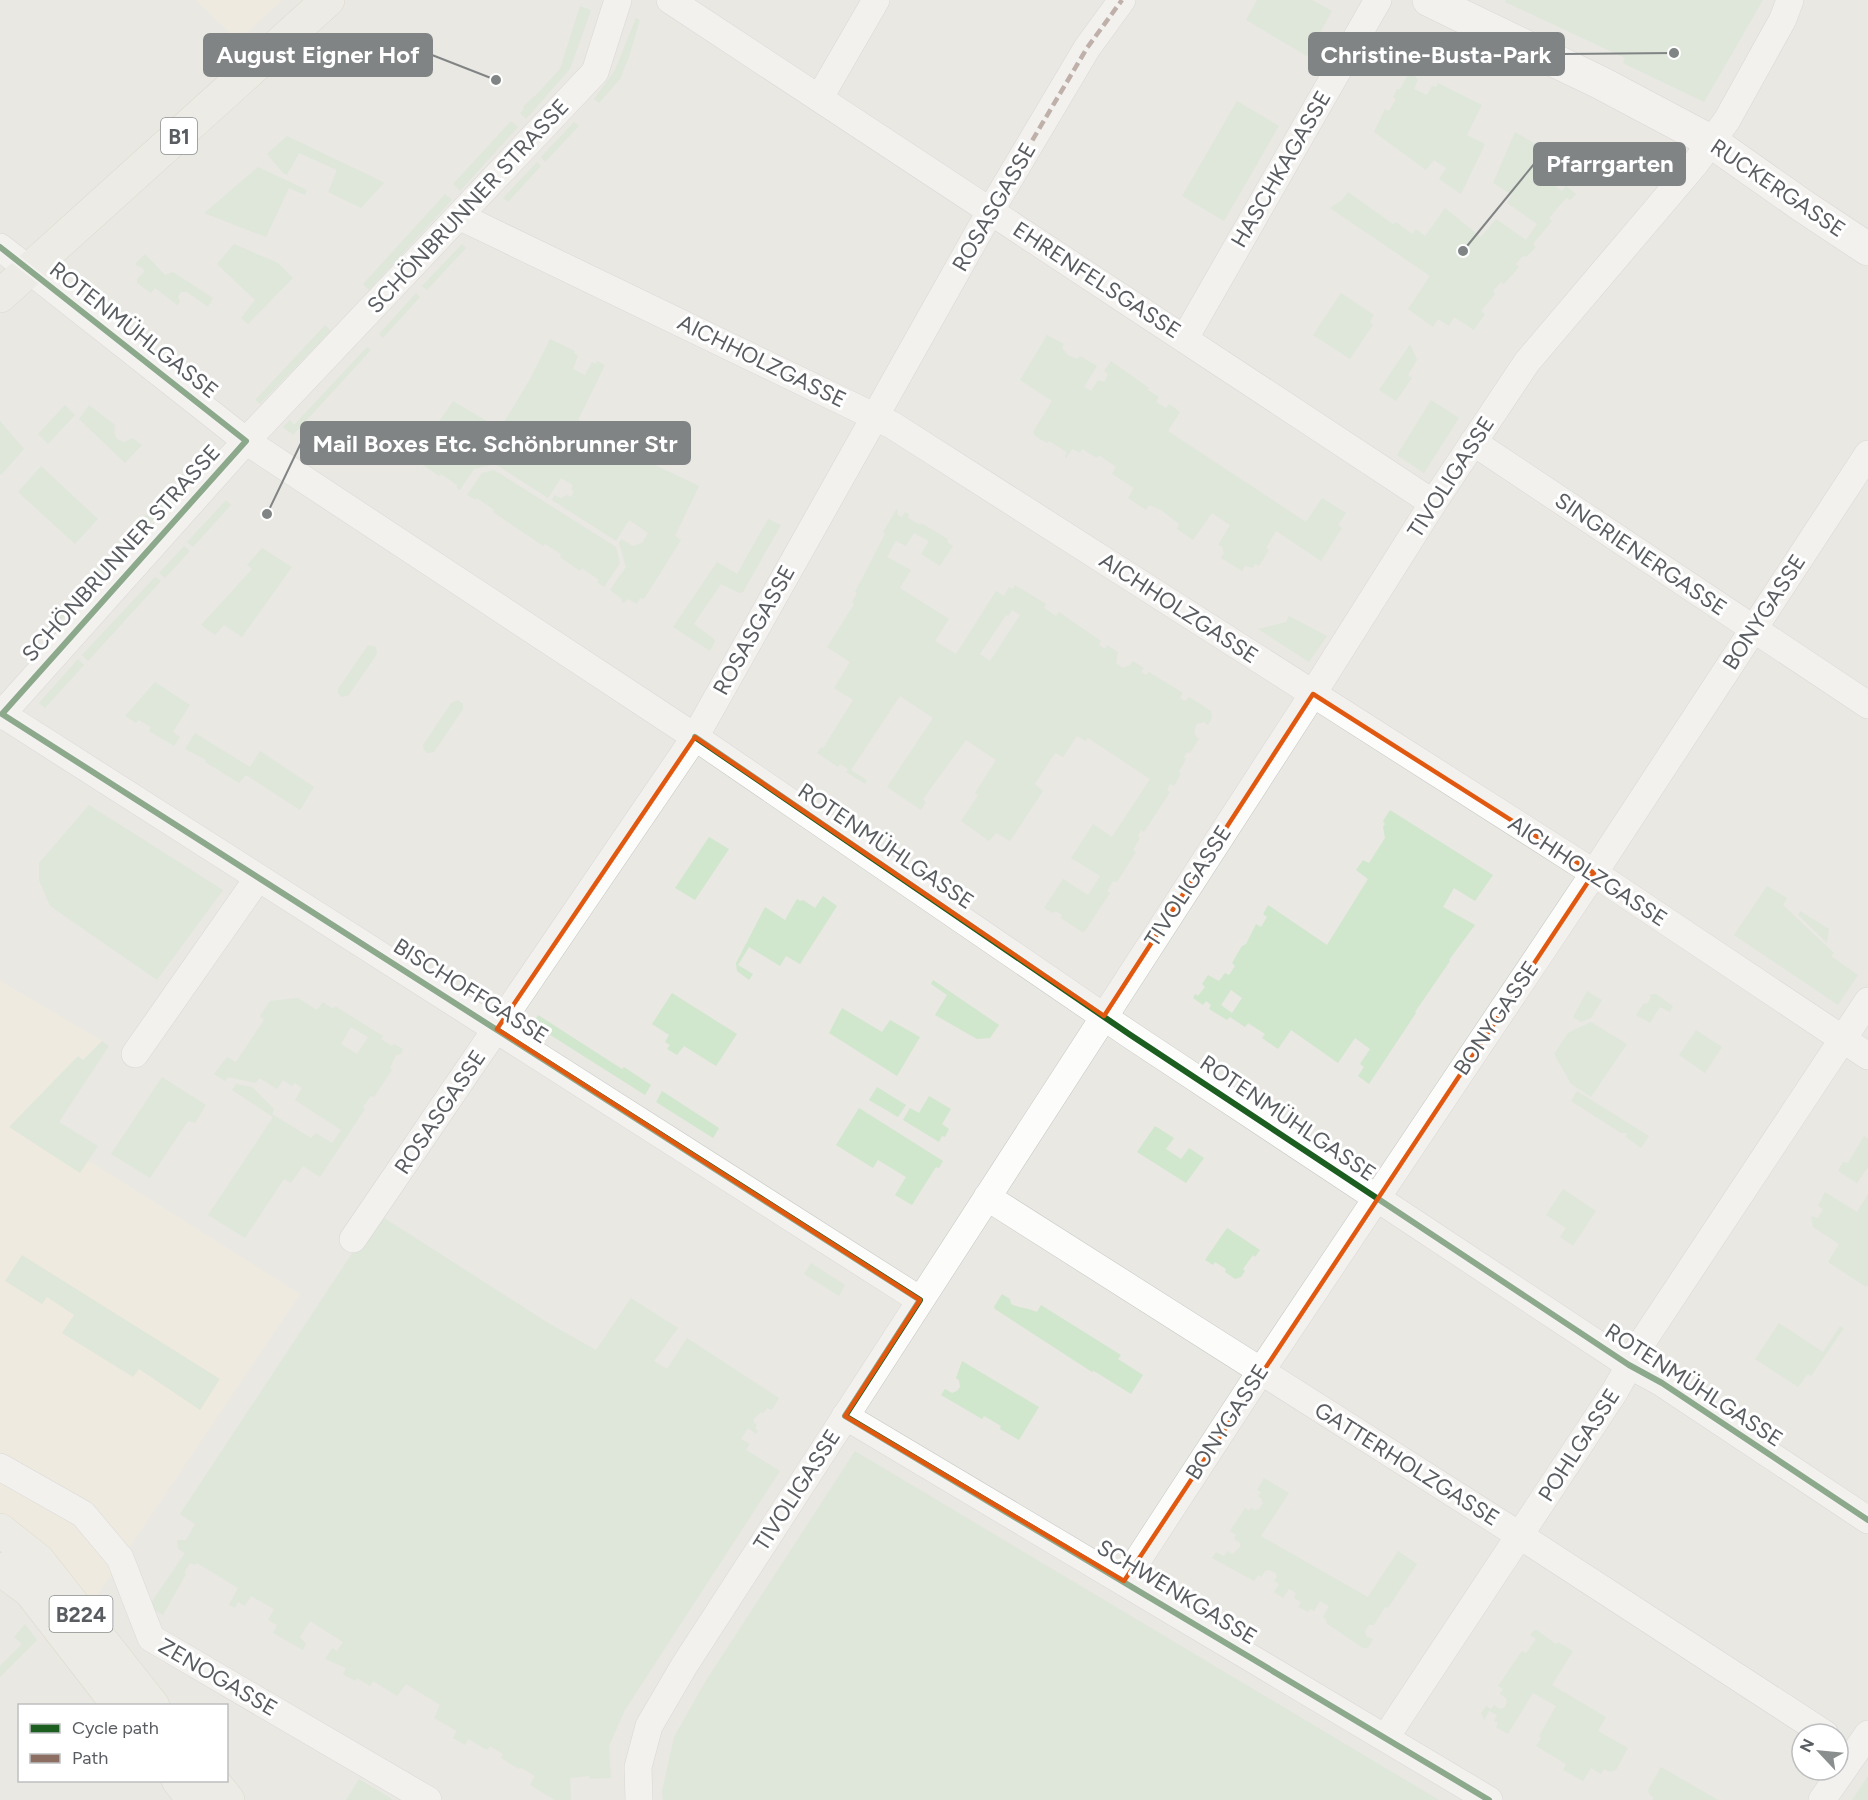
<svg xmlns="http://www.w3.org/2000/svg" width="1868" height="1800" viewBox="0 0 1868 1800" font-family="Figtree,sans-serif">
<style>
.commercial{fill:#f5eeda}
.green{fill:#d0e6cd;fill-rule:evenodd}
.lines{fill:none;stroke-linecap:round;stroke-linejoin:round}
.street-casing{stroke:#c6c6c5;stroke-width:28}
.secondary-casing{stroke:#c5c5c3;stroke-width:34}
.primary-casing{stroke:#d2c8b0;stroke-width:34}
.street{stroke:#fcfcfb;stroke-width:27}
.secondary{stroke:#fcfcfb;stroke-width:33}
.primary{stroke:#f2efe6;stroke-width:33}
.quiet{stroke:#8d6e63;stroke-width:4.5;stroke-dasharray:9 4.5;stroke-linecap:butt}
.cycleway-casing{stroke:#fff;stroke-width:10}
.cycleway{stroke:#1b5e20;stroke-width:6}
.marked{fill:none;stroke:#e15910;stroke-width:4.5;stroke-linejoin:round}
.labels{text-anchor:middle;dominant-baseline:central;stroke-width:6;stroke-linejoin:round;paint-order:stroke}
.shield{fill:#fff;stroke:#8b8e90;stroke-width:1.5}
.shield-label{font-size:21px;font-weight:bold;fill:#595d61}
.street-label{font-size:22px;fill:#595d61;stroke:#fff}
.leader{fill:none;stroke:#818485;stroke-width:2}
.callout-dot{fill:#818485;stroke:#fff;stroke-width:2}
.callout{fill:#818485;stroke:#818485;stroke-width:2}
.callout-label{font-size:24px;text-anchor:middle;font-weight:bold;fill:#fff}
</style>
<rect width="100%" height="100%" fill="#e9e8e3"/>
<!-- commercial -->
<path class="commercial" d="M196,0h86l-44,41z
M0,979l2,3 100,59 -78,79 276,174 -210,312 -90,-67z"/>
<!-- green -->
<path class="green" d="M1257,0h55l20,11 -25,45 -61,-36z
M1506,0h257l-59,102 -81,-39 2,-5 -120,-56z
M580,6l11,4 -21,59 -44,50 -6,-6 4,-4 -1,-2 11,-11h1l25,-27z
M636,18l4,2 -11,37 -9,22 -21,24 -5,-4 21,-29z
M1410,71l6,2 -1,4 3,2 -4,10 13,6 5,-9 4,1 2,-4 44,22 -15,30 18,9 -24,50 -22,-15 7,-11 -12,-8 -8,10 -52,-38 11,-23 4,2 7,-12 -3,-2 4,-8h3z
M1237,101l42,25 -55,95 -42,-25z
M511,121l7,6 -58,64 -7,-7z
M574,122l5,4 -34,36 -4,-5z
M1515,132l29,17 -10,15 10,7 -3,5 21,15 4,-5 10,8 -6,6 -4,-2 -17,20 3,3 -19,23 3,3 -10,10 -3,-1 -7,8 3,3 -15,17 -3,-2 -8,9 2,3 -14,17 4,3 -11,16 -20,-13 -5,9 -11,-7 -5,8 -25,-18 22,-33 -100,-68 12,-8 6,-8 45,32 3,-2 16,12 4,-5 9,7 20,-28 36,29 15,-18 30,21 11,-16 -30,-21 5,-8 -19,-12z
M287,136l90,43 7,4 -23,25 -33,-16 9,-22 -38,-17 -12,22 -4,-2 -16,-19z
M537,162l4,4 -33,36 -5,-4z
M258,167l49,23 -2,5 -16,-7 -23,49 -62,-24z
M445,194l7,6 -83,90 -6,-6z
M234,244l44,19 15,15 -45,46 -7,-6 14,-18 -38,-36z
M462,244l4,4 -39,42 -5,-4z
M145,254l20,21 8,-3 40,26 -5,9 -21,-15h-6l-3,4 2,6 -3,3 -22,-17 -4,5 -14,-10v-4l7,-7 -1,-4 -7,-3v-2z
M416,293l4,4 -37,41 -4,-4z
M1341,293l33,22 -4,7 3,3 -23,34 -37,-24z
M325,325l6,6 -71,73 -5,-4z
M1047,335l17,9 -2,4 6,7 9,4 3,-3 17,10 -13,21 7,4 7,-11 6,2 4,-8 -4,-3 7,-10 38,27 -1,2 11,7 -3,5 10,6 3,-4 11,8 -12,19 138,91 16,-24 24,15 -8,12 4,3 -21,33 -45,-30 -10,17 3,2 -10,16 -4,-2 -2,4 -8,-2 -3,5 -21,-13 3,-5 -2,-6 -4,-2 12,-20 -18,-12 -19,27 -16,-11 2,-5 -18,-14 -12,-5 -3,5 -18,-12 6,-10 -22,-14 4,-7 -17,-12 -2,3 -15,-9 -2,4 -8,-4 -6,9 -1,-1 2,-5 -18,-11 -2,2 -12,-7 -2,-4 19,-31 -32,-21z
M550,339l25,12 -1,2 4,3 -5,13 12,6 7,-13 4,2 1,-3 8,4 -27,55 59,28 -3,7 65,31 -24,50 6,4 -37,59 -4,-1 -3,6 -9,-5 -4,4 -3,-2 1,-2 -12,-9 16,-23 -7,-24 2,-4 12,7 9,-3 6,-10 -19,-13 -13,21 -64,-41 2,-5 7,3 6,-3 4,2 3,-6 -3,-2 2,-4 -12,-7 -13,20 -53,-34 -21,5 -14,21 -3,-2v-3l-16,-11 -2,2 -25,-17 39,-58 47,28 30,-50z
M1410,344l7,16 -9,15 4,3 -16,23 -17,-11z
M367,347l4,3 -78,85 -10,-8 7,-7 4,5z
M1431,400l28,18 -35,55 -27,-18z
M65,405l10,10 -27,29 -10,-10z
M89,405l26,20 -1,8 3,6 7,3 8,-4 10,7 -17,18 -46,-44z
M0,421l24,28 -23,26 -1,-1z
M204,451l10,9 -6,8 -6,-2 -15,18 -5,1 -5,-5z
M41,466l57,53 -23,25 -57,-52z
M494,470l122,77 4,16 -16,24 -7,-5 2,-2 -17,-12 -2,3 -20,-14 1,-3 -16,-10 -2,2 -50,-34 1,-2 -17,-12 -1,2 -9,-5 15,-22z
M160,500l4,3v5l-62,68 -7,-6z
M226,500l5,5 -38,42 -6,-5z
M898,509l-1,5 5,3 3,-5 4,2 -1,4 12,7 1,-2 27,16 -1,3 6,4 -13,20 -19,-12 8,-13 -15,-8 -8,13 -10,-5 -9,16 24,13 -11,18 49,31 -14,22 21,13 40,-63 8,5 5,-9 4,2 2,-4 31,19 -2,4 12,8 3,-4 42,29 -2,4 6,4 2,-4 11,7 -2,11 7,5 7,-3 3,-4 11,7 -3,4 5,3 3,-3 34,21 -3,5 5,3 4,-4 22,14 1,7 -4,7 -4,-3 -7,2c-3,6 -4,11 2,15l-9,14 -3,-1 -3,5 2,2 -7,13 2,2 -7,12 -4,-2 -3,6 3,2 -26,40 -3,-2 -3,6 2,2 -7,12 3,2 -19,30 -4,-1 -6,10 3,2 -25,38 -3,1 -21,-14 1,-3 -6,-4 -3,2 -9,-5 19,-29 25,16 12,-19 -29,-18 22,-34 19,13 38,-58 -62,-41 -3,3 -8,-5 -14,21 -8,-4 -20,31 8,7 -33,50 -14,-8 -7,8 -28,-20 17,-26 -3,-2 21,-33 -30,-20 -43,59 3,3 -5,8 -34,-23 46,-69 -33,-22 -49,74 16,10 -2,4 -19,-12 2,-3 -8,-5 -2,3 -21,-14 4,-6 2,1 30,-48 -19,-12 16,-26 -23,-15 27,-43 -2,-2 5,-9 -2,-1 30,-58 -2,-2 13,-22zM1012,610l8,5 -30,46 -10,-7 26,-39 2,1z
M768,519l13,6 -38,67 -4,1 -18,-9 -27,40 20,15 1,2 -5,10 -37,-24 44,-65 20,12z
M184,546l6,5 -25,27 -6,-5z
M262,548l30,19 -50,70 -18,-12 -9,10 -14,-10 51,-56 -5,-4z
M155,577l6,4 -73,80 -6,-6z
M84,582l7,6 -39,42 -6,-6z
M1289,616l38,20 -18,26 -51,-33 28,-7z
M368,645l8,2 1,7 -28,41 -7,2 -4,-3v-5z
M78,659l6,6 -39,43 -6,-5z
M155,682l35,23 -17,27 7,5 -6,9 -25,-15 2,-4 -12,-7 -3,3 -11,-7z
M458,700l5,4v5l-29,43 -7,1 -3,-3 -1,-5 28,-42z
M195,733l55,34 10,-16 54,36 -14,23 -54,-35 -7,8 -34,-21 1,-2 -21,-11z
M89,805l134,85 -66,90 -107,-74 -11,-26v-17z
M1390,810l103,65 -18,26 -21,-13 -11,19 32,18 -26,35 1,1 -35,51 1,1 -47,71 -11,-8 6,-9 -4,-3 10,-15 -15,-11 -17,25 -47,-33 -13,19 -16,-11 3,-4 -17,-11 -3,4 -15,-10 -3,3 -18,-11 2,-4 -5,-4 -3,4 -10,-7 2,-4 3,2 7,-9 -3,-3 6,-9 11,6 6,-8 4,2 6,-9 -3,-3 10,-17 4,-2 10,-20 5,3 6,-10 -4,-3 5,-9 59,40 41,-66 -12,-9 7,-10 6,3 16,-25 -2,-11 2,-3 -2,-3zM1231,990l11,8 -10,15 -11,-8z
M709,837l20,12 -34,51 -20,-12z
M1767,886l20,12 -4,7 51,48 -3,3 27,19 -20,30 -104,-70z
M823,896l14,10 -37,58 -14,-8 -6,10 -31,-19 -11,18 15,9 -4,6 -12,-9 -1,-8 29,-56 20,13 12,-21 3,2 3,-1 12,8z
M1800,911l29,18 -2,14 -29,-28z
M933,980l66,45 -9,13 -13,1 -42,-24 12,-20 -16,-11z
M1587,991l15,9 -11,18 -10,4 -8,-5z
M672,993l65,41 -21,32 -32,-20 -7,9 -10,-6 3,-4 -5,-3 4,-7 -17,-11z
M1656,994l17,12 -3,6 -10,-5 -10,16 -14,-8 8,-12 3,1 4,-7 -2,-2z
M298,998l19,12 6,-8 10,7 2,-3 48,30 -2,3 11,7 2,-2 9,5 -2,5 -5,1 -6,13 2,2 -18,27 -3,-1 -8,11 2,2 -45,68 -17,-11 -12,17 -7,-4 -39,59 -37,-23 65,-98 -41,-27 4,-6 16,3 22,22 -2,5 39,24 5,-5 16,10 9,-13 -46,-30 7,-12 -7,-5 -3,3 -9,-6 -6,9 -18,-11 -3,5 -28,-6 -3,4 -11,-7 13,-17 9,5 28,-42 -4,-4 10,-15zM351,1027l17,10 -11,17 -16,-10z
M842,1008l40,24 8,-12 30,17 -23,39 -68,-43z
M538,1015l84,54 2,-2 27,18 -6,10 -112,-71z
M1591,1022l36,22 -36,53 -20,-13 -17,-30 14,-21z
M1696,1030l26,17 -17,26 -26,-18z
M102,1041l7,5 -50,76 39,24 -18,27 -71,-46 69,-71 5,4z
M162,1077l44,28 -11,18 -7,-2 -38,57 -39,-24z
M877,1087l29,18 -8,12 -29,-17z
M662,1091l57,37 -6,10 -57,-36z
M1577,1091l72,45 -8,12 -15,-11 1,-4h-6l-50,-32z
M929,1096l22,13 -9,15 7,5 -4,8 -3,-1 -3,6 -36,-22 7,-12 9,5z
M859,1108l84,53 -4,7 -3,-1 -24,38 -17,-10 11,-18 -28,-17 -5,8 -37,-23z
M1155,1126l19,12 -8,11 15,10 8,-11 15,10 -18,25 -49,-31z
M1864,1136l4,3v28l-11,16 -19,-12 5,-9 5,1z
M1563,1189l33,22 -23,35 -13,-9 6,-9 -20,-13z
M1825,1192l32,20 11,-18v90l-2,3 -38,-25 11,-18 -26,-17 -2,-11 7,2 5,-9 -5,-3z
M378,1214l172,110 46,26 35,-52 47,30 -24,33 13,8 20,-31 92,60 -7,12 -5,-2 -3,5 -3,-1 -7,7v4l3,2 -2,3 3,3 -2,3 -8,-6 -7,11 9,5 -4,6 34,21 -155,239 -16,36 2,32 -21,1 -1,-3 -19,2 1,22h-16l-25,-15 5,-9 -15,-9 -1,2 -18,-11 2,-4 -13,-8 -3,4 -19,-11 -3,6 -12,-7 4,-7 -23,-13 6,-13 -34,-21 -9,12 -24,-15 -3,5 -13,-8 -2,3 -12,-7 3,-6 -21,-9 7,-11 5,3 6,-9 -33,-21 -10,16 6,7 -3,6 -30,-17 4,-8 -9,-5 6,-11 -23,-13 -6,10 -7,-4 -3,6 -6,-3 9,-17 -41,-25 -2,2 -5,-2 -6,10 2,1 -23,41 -15,-8 37,-54 -7,-4 -1,-9h9l9,-16 -15,-10z
M1227,1228l33,22 -5,7 -2,-2 -10,14 2,2 -4,6 -6,2 -10,-7 1,-3 -11,-7 -2,3 -8,-5z
M22,1255l198,124 -20,31 -61,-41 -6,8 -71,-44 12,-18 -27,-18 -5,7 -37,-23z
M811,1263l34,22 -6,11 -35,-22z
M1002,1294l8,5 1,5c8,4 17,4 26,8l4,-7 80,50 -3,4 25,16 -12,19 -37,-23 -2,1 -97,-63 -1,-2z
M1779,1323l44,29 17,-26 4,2 -33,48 -3,-2 -10,13 -43,-28z
M962,1361l77,46 -20,33 -19,-11 1,-3 -17,-10 -2,3 -41,-24 4,-6 7,4 5,-2 3,-4 -1,-7 -3,-2z
M855,1451l584,349h-776l-1,-9 12,-54 31,-55z
M1264,1478l25,15 -28,43 107,61 30,-46 19,13 -29,44 -3,-1 -11,18h-5l-4,6 2,6 6,2 -5,9h-5l-37,-25 1,-3 -4,-3 6,-11 -9,-5 -6,10 -4,-2 -2,3 -10,-5 3,-5 -7,-4 2,-5 -7,-4 -6,9 -9,-6 5,-8 -5,-3 3,-4 -1,-4 -7,-3 -4,1 -4,6 -3,-2 -4,6 -42,-23 4,-6 8,4 3,-5 6,3 7,-7v-4l-6,-4 2,-4 -6,-4 15,-23 4,3 2,-3 4,2 4,-1 4,-6 -2,-5 -3,-1 3,-5 -4,-2z
M25,1624l12,16 -37,37v-11l22,-22 -8,-7z
M1534,1630h3l19,14 2,-2 15,9 -21,34 54,32 -8,14 30,17 -12,22 -6,2 -6,-3 -3,5 -10,-6 -8,13 -20,-11 3,-6 -30,-18 5,-8 -2,-2 17,-30 -23,-13 -25,41 -12,-7 2,-4 -4,-2 3,-6 -8,-4 -5,9 -3,-7 5,-7 5,3 3,-4 5,4 5,-1 3,-6 -1,-4 -6,-4 3,-5 -5,-3 24,-35 4,2 10,-14 -6,-4z
M1661,1767l57,33h-66l2,-2 -4,-3 -2,-5z
M1868,1776v24h-16z
M359,1779l33,20 -1,1h-45z"/>
<g class="lines">
<defs>
<path id="street" d="M670,0l763,503
M820,97l56,-97
M459,216l433,209 702,448 274,183
M0,247l246,194 449,296 434,297 500,331 33,18 206,137
M1185,338l193,-338
M1473,442l395,263
M2,714l918,586
M0,716l246,-275 349,-369 23,-72
M135,1054l123,-176
M987,1197l532,338 306,199
M353,1239l342,-502 296,-527 96,-162 35,-48
M845,1416l644,384
M0,1467l83,47 37,44 31,80 277,162
M1124,1581l137,-210 333,-498 274,-419
M1386,1737l229,-346 28,-50 225,-340
M639,1800l-1,-33 11,-41 35,-60 618,-955 131,-208 94,-141 168,-198 32,-44 56,-101 7,-19
M1822,1800l46,-66"/>
<path id="secondary" d="M1429,0l172,83 111,59 91,64 65,43"/>
<path id="primary" d="M0,296l328,-296
M0,1530l38,30 115,146
M0,1569l30,22 89,115
M178,1780l15,20
M212,1780l16,20"/>
</defs>
<!-- street casing -->
<use href="#street" class="street-casing"/>
<!-- secondary casing -->
<use href="#secondary" class="secondary-casing"/>
<!-- primary casing -->
<use href="#primary" class="primary-casing"/>
<!-- street -->
<use href="#street" class="street"/>
<!-- secondary -->
<use href="#secondary" class="secondary"/>
<!-- primary -->
<use href="#primary" class="primary"/>
<!-- quiet -->
<path class="quiet" d="M991,210l96,-162 35,-48"/>
<defs>
<path id="cycleway" d="M0,247l246,194 -244,273 918,586 -75,116 644,384
M695,737l434,297 500,331 33,18 206,137"/>
</defs>
<!-- cycleway casing -->
<use href="#cycleway" class="cycleway-casing"/>
<!-- cycleway -->
<use href="#cycleway" class="cycleway"/>
</g>
<!-- marked area -->
<path d="M0 0H1868V1800H0ZM1313,694l281,179 -470,708 -279,-165 75,-116 -423,-271 198,-292 409,279z" fill="#e9e8e3" fill-opacity=".55" fill-rule="evenodd"/>
<path class="marked" d="M1313,694l281,179 -470,708 -279,-165 75,-116 -423,-271 198,-292 409,279z"/>
<g class="labels">
<!-- shield labels -->
<g class="shield">
<rect x="161" y="118" width="36" height="36" rx="4.5"/>
<rect x="49.5" y="1596" width="63" height="36" rx="4.5"/>
</g>
<g class="shield-label">
<text x="179" y="136">B1</text>
<text x="81" y="1614">B224</text>
</g>
<!-- street labels -->
<g class="street-label">
<text transform="translate(1281 169) rotate(-60)">HASCHKAGASSE</text>
<text transform="translate(1778 188) rotate(34)">RUCKERGASSE</text>
<text transform="translate(468 206) rotate(-47)">SCHÖNBRUNNER STRASSE</text>
<text transform="translate(994 207) rotate(-60)">ROSASGASSE</text>
<text transform="translate(1097 280) rotate(33)">EHRENFELSGASSE</text>
<text transform="translate(134 330) rotate(38)">ROTENMÜHLGASSE</text>
<text transform="translate(762 361) rotate(26)">AICHHOLZGASSE</text>
<text transform="translate(1451 477) rotate(-57)">TIVOLIGASSE</text>
<text transform="translate(121 553) rotate(-48)">SCHÖNBRUNNER STRASSE</text>
<text transform="translate(1641 554) rotate(34)">SINGRIENERGASSE</text>
<text transform="translate(1179 608) rotate(33)">AICHHOLZGASSE</text>
<text transform="translate(1764 612) rotate(-57)">BONYGASSE</text>
<text transform="translate(754 630) rotate(-61)">ROSASGASSE</text>
<text transform="translate(886 846) rotate(34)">ROTENMÜHLGASSE</text>
<text transform="translate(1588 871) rotate(33)">AICHHOLZGASSE</text>
<text transform="translate(1188 886) rotate(-57)">TIVOLIGASSE</text>
<text transform="translate(471 991) rotate(32)">BISCHOFFGASSE</text>
<text transform="translate(1496 1018) rotate(-56)">BONYGASSE</text>
<text transform="translate(440 1112) rotate(-56)">ROSASGASSE</text>
<text transform="translate(1288 1118) rotate(34)">ROTENMÜHLGASSE</text>
<text transform="translate(1694 1385) rotate(33)">ROTENMÜHLGASSE</text>
<text transform="translate(1227 1422) rotate(-57)">BONYGASSE</text>
<text transform="translate(1579 1445) rotate(-57)">POHLGASSE</text>
<text transform="translate(1407 1464) rotate(32)">GATTERHOLZGASSE</text>
<text transform="translate(797 1490) rotate(-57)">TIVOLIGASSE</text>
<text transform="translate(1177 1592) rotate(31)">SCHWENKGASSE</text>
<text transform="translate(218 1677) rotate(30)">ZENOGASSE</text>
</g>
</g>
<!-- callouts -->
<path class="leader" d="M1674 53L1564 54M496 80L432 55M1463 251L1534 164M267 514L301 443"/>
<g class="callout-dot">
<circle cx="1674" cy="53" r="6"/>
<circle cx="496" cy="80" r="6"/>
<circle cx="1463" cy="251" r="6"/>
<circle cx="267" cy="514" r="6"/>
</g>
<g class="callout">
<rect x="1309" y="33" width="255" height="42" rx="6"/>
<rect x="204" y="34" width="228" height="42" rx="6"/>
<rect x="1534" y="143" width="151" height="42" rx="6"/>
<rect x="301" y="422" width="389" height="42" rx="6"/>
</g>
<g class="callout-label">
<text x="1436" y="63">Christine-Busta-Park</text>
<text x="318" y="63">August Eigner Hof</text>
<text x="1610" y="172">Pfarrgarten</text>
<text x="495" y="452">Mail Boxes Etc. Schönbrunner Str</text>
</g>
<!-- legend -->
<rect x="18" y="1704" width="210" height="78" fill="#ffffff" stroke="#bdbec0" stroke-width="1.5"/>
<rect x="30" y="1724" width="30" height="9" fill="#1b5e20" stroke="#bdbec0" stroke-width="1.5"/>
<text x="72" y="1734" font-size="18" fill="#595d61">Cycle path</text>
<rect x="30" y="1754" width="30" height="9" fill="#8d6e63" stroke="#bdbec0" stroke-width="1.5"/>
<text x="72" y="1764" font-size="18" fill="#595d61">Path</text>
<!-- north arrow -->
<g transform="translate(1820 1752) rotate(296)"><circle r="28" fill="#ffffff" stroke="#bdbec0" stroke-width="1.5"/>
<path d="M0-4.5L10 22L0 15L-10 22Z" fill="#8b8e8e"/>
<text y="-9" font-size="16" font-weight="bold" text-anchor="middle" fill="#595d61">N</text>
</g>
</svg>
